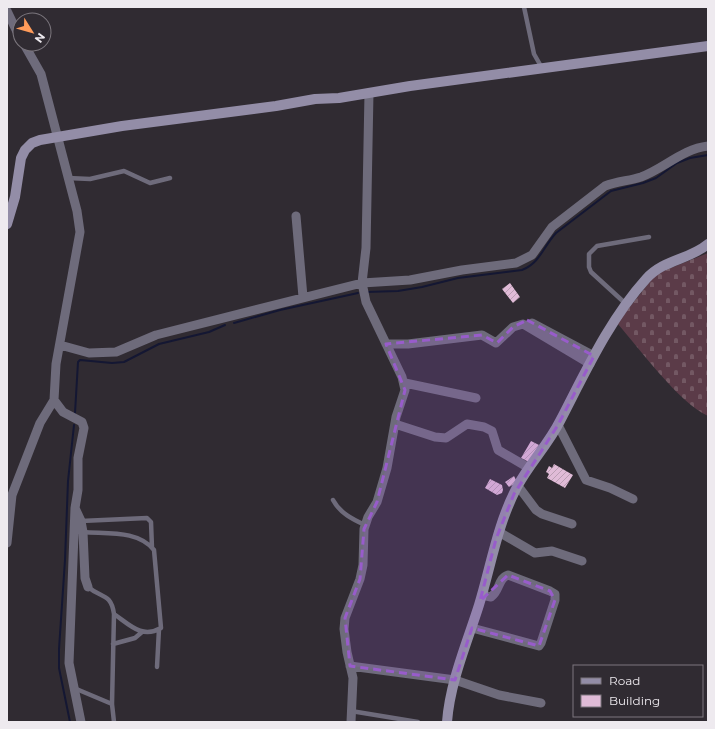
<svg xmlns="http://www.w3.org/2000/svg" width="715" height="729" viewBox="0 0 715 729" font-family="Montserrat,sans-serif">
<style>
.cemetery{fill:url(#cemetery-stones)}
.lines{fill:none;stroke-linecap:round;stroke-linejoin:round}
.stream{stroke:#141733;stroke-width:2}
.building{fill:url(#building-hatch)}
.lane{stroke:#6e6b7b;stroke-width:4.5}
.street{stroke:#6e6b7b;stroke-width:9}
.secondary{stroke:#938da7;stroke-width:10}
.marked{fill:#985ccb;fill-opacity:0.2;stroke:#985ccb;stroke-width:3;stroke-dasharray:8 5;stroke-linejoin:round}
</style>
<defs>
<pattern id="cemetery-stones" width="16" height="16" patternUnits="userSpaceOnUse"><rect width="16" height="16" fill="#5b3b48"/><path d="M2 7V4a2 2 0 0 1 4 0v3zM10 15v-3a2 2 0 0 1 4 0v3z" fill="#735863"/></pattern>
<pattern id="building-hatch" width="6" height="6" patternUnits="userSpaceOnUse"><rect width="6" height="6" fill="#e0bbd7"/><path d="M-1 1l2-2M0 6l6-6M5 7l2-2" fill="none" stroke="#ba9eb3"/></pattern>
</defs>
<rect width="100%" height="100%" fill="#302b32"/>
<!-- cemetery -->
<path class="cemetery" d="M708,253v163c-29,-13 -69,-68 -91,-93l39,-49z"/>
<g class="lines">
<!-- stream -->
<path class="stream" d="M366,292l32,-1 24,-4 36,-9 64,-8c18,-7 21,-23 34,-37l55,-42 32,-8 13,-5 21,-15 13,-5 18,-3
M234,323l46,-13 78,-17
M75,413l3,-51 2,-2 32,3 12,-1 35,-18 50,-12 16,-7
M70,722l-11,-54v-19l6,-89 3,-79 6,-56"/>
</g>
<!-- building -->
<path class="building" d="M510,283l10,14 -7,6 -11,-14z
M531,441l8,4 -10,17 -8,-4z
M554,464l19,11 -8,13 -18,-10 2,-4 -3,-2 3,-6 3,2z
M514,476l3,6 -8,5 -4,-5z
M490,479l12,6 1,5 -1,3 -5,2 -12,-7z"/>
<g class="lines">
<!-- lane -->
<path class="lane" d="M524,7l10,47 8,14
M68,178l22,1 34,-8 26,12 20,-5
M626,304l-35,-32 -2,-5v-13l8,-8 52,-9
M333,500c7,13 19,19 32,25
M81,521l66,-3 4,4 1,26
M83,532c25,2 55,-2 71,18l7,78c-19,11 -31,-3 -47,-14 -3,-21 -13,-16 -26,-27
M114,614l-2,90 2,18
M113,644l22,-6 7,-6
M157,667l2,-38
M74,688l38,16
M351,711l67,11"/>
<!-- street -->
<path class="street" d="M7,11l13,27
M296,216l7,81
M532,323l62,33
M386,344h22l74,-9 14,8 17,-16 10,-3 67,40
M60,345l29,8 27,-1 40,-17 206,-52 48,-3 52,-10 54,-7 16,-8 20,-28 53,-41c12,-5 24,-5 36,-9 24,-9 41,-28 67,-31
M405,383l71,15
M54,400l9,12 19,10 2,6 -6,30v32l-3,18 6,13 2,11 2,46 3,9
M395,424l40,13 11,1 21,-14 17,3 8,4 6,19 31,18
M558,425l28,55 24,8 23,11
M518,486l18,24 6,4 30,10
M75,508l-6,155 12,59
M499,532l36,21 17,-2 30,10
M7,543l5,-48 28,-72 14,-23 2,-36 24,-132 -3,-21 -36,-137 -17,-30
M472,628l67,18 2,-3 14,-43v-6l-5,-3 -42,-16c-10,3 -8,16 -17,22l-9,-2
M350,666l105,14 44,15 42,8
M351,722l2,-44 -6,-26 -3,-23 1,-11 15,-39 3,-14 1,-36 4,-12 9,-15 10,-34 9,-51 9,-27 -3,-13 -36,-75 -4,-19 4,-35 3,-155"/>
<!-- secondary -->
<path class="secondary" d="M7,224l8,-27 6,-39 4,-8 7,-7 8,-3 82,-14 154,-20 39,-7 24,-1 71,-12 298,-40
M447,722c3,-40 20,-79 32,-117 12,-39 18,-80 38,-118 12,-23 31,-42 43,-66 25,-48 49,-101 86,-142 18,-20 43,-19 62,-35"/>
</g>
<!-- marked area -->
<path class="marked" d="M527,320l67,36 -36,69 -44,69 -18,45 -16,62 28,-26 42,16 5,9 -16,46 -67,-18 -17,52 -105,-14 -5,-48 15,-39 4,-50 13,-27 28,-112 -19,-46 96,-9 15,8 16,-16z"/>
<!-- border -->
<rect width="715" height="729" fill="none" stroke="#eeeaef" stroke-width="16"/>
<!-- legend -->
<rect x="573" y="665" width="130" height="52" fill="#302b32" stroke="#7c777e"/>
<rect x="581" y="678" width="20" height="6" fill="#938da7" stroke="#7c777e"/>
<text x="609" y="685" font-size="12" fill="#eeeaef">Road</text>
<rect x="581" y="695" width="20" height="12" fill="#e0bbd7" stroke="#7c777e"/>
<text x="609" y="705" font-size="12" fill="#eeeaef">Building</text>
<!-- north arrow -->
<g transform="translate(32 32) rotate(127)"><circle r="19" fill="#302b32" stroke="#7c777e"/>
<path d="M0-3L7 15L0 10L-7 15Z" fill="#ff9b5a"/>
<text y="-6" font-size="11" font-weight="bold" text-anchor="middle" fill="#eeeaef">N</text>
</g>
</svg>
